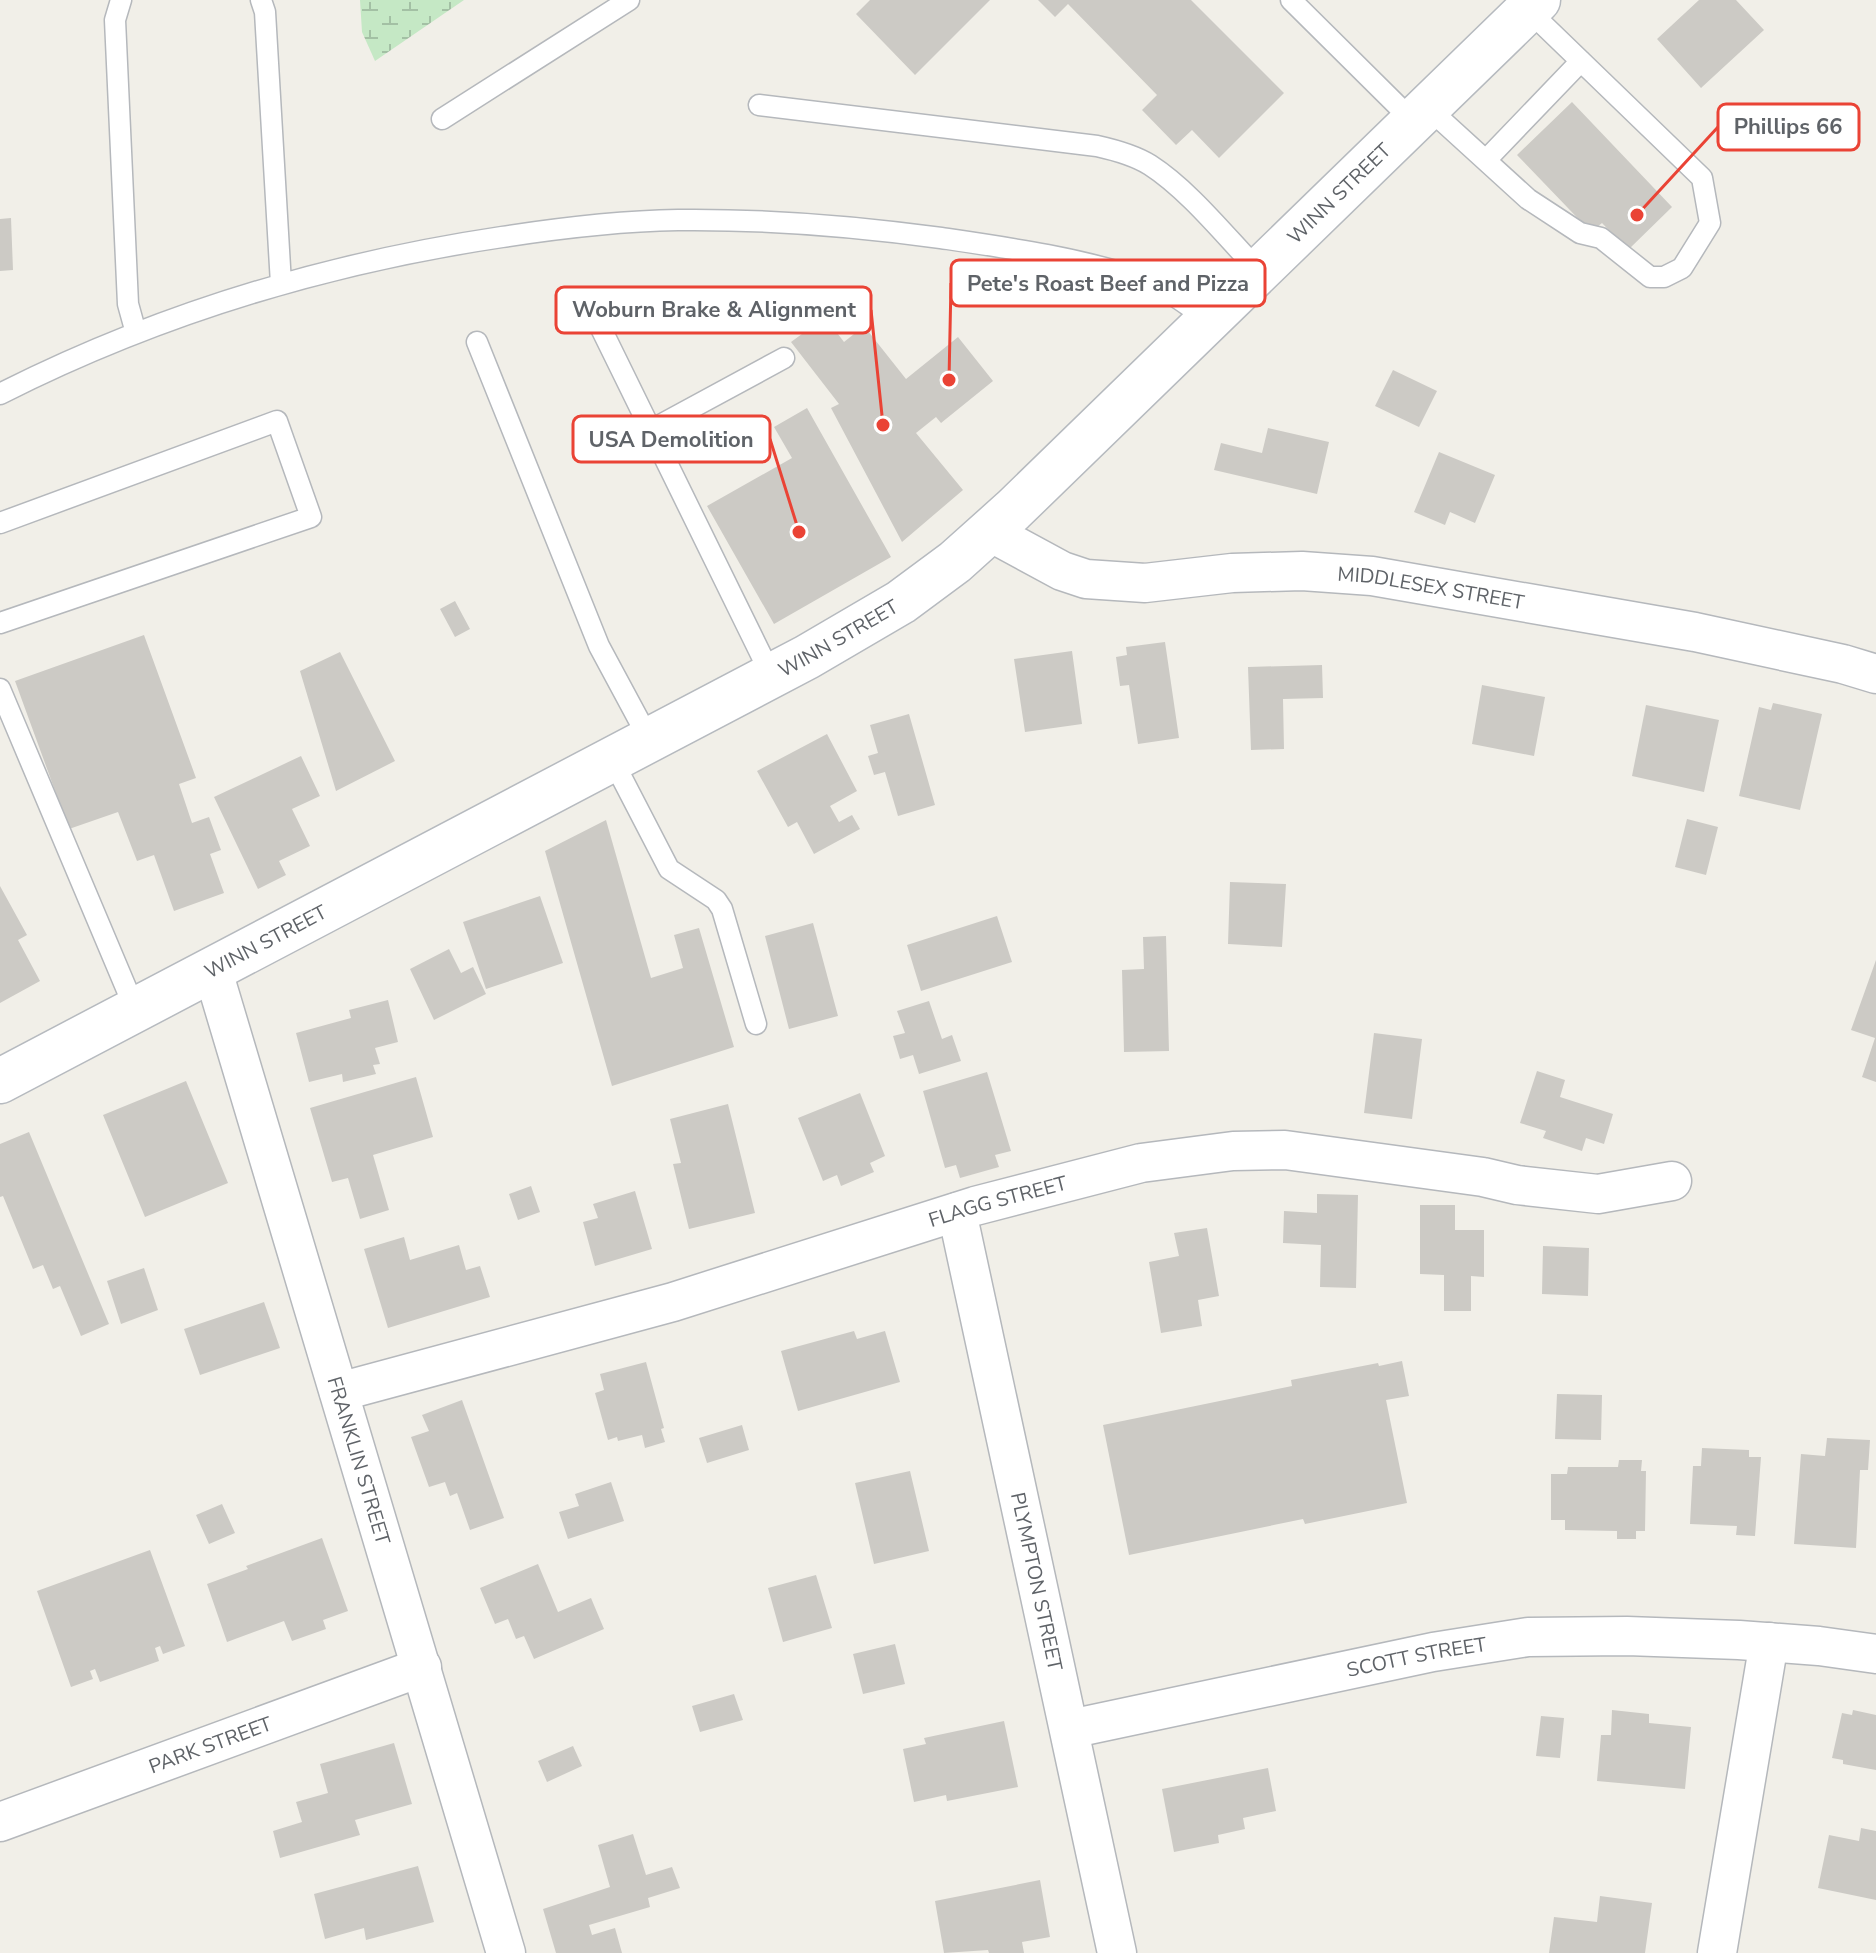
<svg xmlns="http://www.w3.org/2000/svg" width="1876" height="1953" viewBox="0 0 1876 1953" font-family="'Nunito Sans',sans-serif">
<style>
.wetland{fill:url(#wetland-marsh)}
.building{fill:#cccac5}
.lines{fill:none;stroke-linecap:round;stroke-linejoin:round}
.service-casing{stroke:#b5b8bc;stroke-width:23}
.minor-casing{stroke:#b5b8bc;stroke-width:41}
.secondary-casing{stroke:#b6babf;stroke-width:47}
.service{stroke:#fff;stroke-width:20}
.minor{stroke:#fff;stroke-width:38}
.secondary{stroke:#fff;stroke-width:44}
.labels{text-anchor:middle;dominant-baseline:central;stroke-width:6;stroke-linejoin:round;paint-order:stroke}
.street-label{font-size:20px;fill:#5f6368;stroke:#fff}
.leader{fill:none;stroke:#ea4335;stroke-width:3}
.callout-dot{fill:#ea4335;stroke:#fff;stroke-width:3}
.callout{fill:#fff;stroke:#ea4335;stroke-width:3}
.callout-label{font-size:22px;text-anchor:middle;font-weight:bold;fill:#5f6368}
</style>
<defs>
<pattern id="wetland-marsh" width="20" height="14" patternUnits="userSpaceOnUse" patternTransform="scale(2)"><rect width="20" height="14" fill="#c5e8c5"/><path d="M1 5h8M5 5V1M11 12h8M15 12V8" fill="none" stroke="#a3c0a4"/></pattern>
</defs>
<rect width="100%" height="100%" fill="#f1efe8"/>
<!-- wetland -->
<path class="wetland" d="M360,0h104l-89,61 -13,-29z"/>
<!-- building -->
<path class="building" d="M870,0h120l-75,75 -59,-61z
M1038,0h153l93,93 -65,65 -27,-28 -16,15 -34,-35 15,-15 -89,-91 -13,13z
M1699,0h37l28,30 -63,58 -44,-49z
M1572,102l100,105 -44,43 -26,-27 -11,9 -74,-77z
M11,218l2,52 -13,1v-52z
M825,317l19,25 20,-16 42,53 52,-42 35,44 -52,42 -5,-6 -20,16 47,57 -61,52 -71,-134 8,-4 -48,-62z
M1393,370l44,21 -18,36 -44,-21z
M807,408l84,149 -117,67 -67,-118 85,-48 -18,-31z
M1268,428l61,14 -12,52 -103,-24 7,-27 41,10z
M1439,452l56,23 -20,48 -25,-11 -5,13 -31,-13z
M455,601l15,28 -15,8 -15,-28z
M144,635l52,143 -17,6 13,39 17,-6 12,33 -11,4 14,39 -50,18 -20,-56 -17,6 -19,-49 -49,17 -54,-148z
M1165,642l14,96 -41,6 -9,-59 -9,1 -4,-29 11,-2 -1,-8z
M1072,651l10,73 -57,8 -11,-73z
M340,652l55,109 -59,30 -36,-120z
M1322,665l1,33 -40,1 1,50 -33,1 -3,-83z
M1482,685l63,12 -11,59 -62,-12z
M1773,703l49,11 -22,96 -61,-14 20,-89 12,3z
M1646,705l73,15 -15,72 -72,-16z
M909,714l26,91 -37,11 -13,-44 -11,3 -6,-19 10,-3 -8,-28z
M827,734l30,57 -27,15 9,16 13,-7 8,14 -46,25 -17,-32 -9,5 -31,-56z
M301,756l19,40 -28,13 18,37 -31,15 7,14 -28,14 -44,-92z
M1687,819l31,8 -12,48 -31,-8z
M606,820l45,158 32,-10 -9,-33 25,-7 35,119 -122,39 -67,-235z
M1230,882l56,2 -4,63 -54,-3z
M0,886l27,49 -9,5 22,41 -40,22z
M540,896l23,67 -77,26 -23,-67z
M997,916l15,46 -91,29 -14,-46z
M813,923l25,93 -49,13 -24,-93z
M1166,936l3,115 -45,1 -2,-82 22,-1 -1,-32z
M449,949l12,24 12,-6 13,27 -52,26 -24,-51z
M1876,960v122l-14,-5 13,-39 -24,-8z
M388,1000l10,42 -23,6 5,16 -7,1 3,9 -33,8 -1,-8 -33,8 -13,-49 55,-15 -2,-8z
M929,1001l13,38 10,-4 9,26 -42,13 -6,-19 -13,4 -7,-23 12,-3 -8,-22z
M1374,1033l48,6 -10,80 -48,-6z
M1537,1071l28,9 -5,17 53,17 -9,30 -18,-6 -4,13 -39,-13 3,-7 -26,-8z
M987,1072l24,79 -16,4 4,12 -39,11 -4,-13 -11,3 -22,-77z
M416,1077l17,60 -60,18 16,55 -29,9 -12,-41 -16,4 -22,-74z
M186,1081l42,102 -83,34 -42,-102z
M860,1093l25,63 -15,7 4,9 -33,14 -4,-11 -14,6 -25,-63z
M728,1104l27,109 -66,16 -16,-65 8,-1 -11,-44z
M29,1132l80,192 -28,12 -21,-50 -7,3 -10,-24 -10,4 -30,-73 -3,1v-53z
M531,1186l9,26 -22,8 -9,-26z
M635,1191l17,58 -57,17 -12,-44 15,-4 -5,-14z
M1317,1194l41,1 -2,93 -36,-1 1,-42 -38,-2 1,-32 33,2z
M1420,1205h35v25h29v47l-13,-1v35h-27v-36l-24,-1z
M1207,1228l12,68 -21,4 4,26 -41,7 -12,-71 30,-6 -5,-23z
M404,1237l6,23 49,-15 7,25 14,-4 10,31 -102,31 -24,-79z
M1543,1246l46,2 -1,48 -46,-2z
M144,1268l14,42 -37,14 -14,-43z
M264,1302l16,46 -80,27 -16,-46z
M854,1331l3,8 28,-8 15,51 -102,29 -17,-60z
M1402,1361l7,35 -23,4 21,103 -102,21 -2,-5 -174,36 -26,-130 189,-39 -1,-6 87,-17 1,3z
M646,1362l18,66 -3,1 4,13 -20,6 -3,-13 -24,6 -1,-4 -9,3 -13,-47 9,-3 -4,-16z
M1557,1394l45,1 -1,45 -46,-1z
M462,1400l42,118 -34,12 -13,-37 -7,3 -5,-14 -16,5 -18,-50 18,-6 -7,-16z
M742,1425l7,25 -42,13 -8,-25z
M1827,1438l43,2 -2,30h-8l-4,78 -62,-4 7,-90 24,2z
M1702,1448l47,2v7h12l-6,79 -19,-1 1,-9 -47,-2 3,-58h8z
M1619,1460h23l-1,11h5l-1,60h-9v8h-19v-8l-52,-1v-10h-14v-46h16l1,-7h50z
M910,1471l19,80 -55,13 -19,-81z
M611,1482l13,39 -56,18 -9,-27 20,-6 -4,-12z
M222,1504l13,29 -26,11 -13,-29z
M322,1538l26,73 -25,9 3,9 -34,12 -8,-20 -57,21 -20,-58 41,-15 -2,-3z
M150,1550l35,96 -22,8 -3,-8 -5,2 4,13 -59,21 -5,-13 -5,2 3,8 -22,8 -34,-96z
M538,1564l20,48 33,-14 13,31 -70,30 -10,-23 -8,3 -8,-20 -13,5 -15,-36z
M816,1575l16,53 -49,14 -15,-54z
M895,1644l10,40 -42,10 -10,-40z
M734,1694l9,26 -43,12 -8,-26z
M1612,1710l37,4v9l42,4 -6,62 -88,-8 4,-46h10z
M1853,1710l23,5v55l-33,-6v-4l-11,-2 10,-45 10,2z
M1541,1716l23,2 -4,40 -24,-2z
M1004,1721l14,66 -71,14 -1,-6 -32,7 -11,-53 23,-5 -2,-6z
M394,1743l18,61 -57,16 5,15 -80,23 -7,-27 29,-9 -6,-20 32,-9 -8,-29z
M573,1746l9,20 -35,16 -9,-21z
M1268,1768l8,43 -33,7 2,11 -27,6 1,8 -45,9 -12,-63z
M1861,1828l15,3v69l-58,-12 11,-53 30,6z
M633,1834l13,41 26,-8 8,21 -32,10 2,9 -61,18 3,10 23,-7 7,25h-66l-13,-44 67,-22 -12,-42z
M418,1866l16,56 -68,18 -2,-12 -39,11 -11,-45z
M1040,1880l10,57 -28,5 2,11h-35l-1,-3 -44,3 -9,-52z
M1600,1896l52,7 -7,50h-96l5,-36 43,5z"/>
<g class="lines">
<defs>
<path id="service" d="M121,0l-6,20 13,284 8,29
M261,0l4,12 16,272
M1291,0l122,121
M759,105l338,41c18,4 37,9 53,19 39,25 77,73 109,106
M1427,107l101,92 52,34 21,5 49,39h14l18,-9 28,-45 -8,-45 -174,-168
M442,119l187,-119
M1486,160l95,-99
M592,310l179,365
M477,342l122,304 50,93
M0,394c158,-80 328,-131 502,-157 58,-9 117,-16 176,-17 88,-1 176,6 263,18 68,10 139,20 204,42 22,8 44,27 64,40
M651,430l133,-72
M0,523l277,-102 34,96 -311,106
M0,689l135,320
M612,759l57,110 47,31 6,9 34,115"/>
<g id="minor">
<path id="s1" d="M990,532l72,39 24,8 59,4 87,-10 70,-2 70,5 323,56 148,32 33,10"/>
<path id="s2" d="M212,968l294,985"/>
<path id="s3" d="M957,1212l160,741"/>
<path id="s4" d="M339,1392l334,-90 302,-96 166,-43 92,-12 52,-1 198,27 34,8 81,9 74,-13"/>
<path id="s5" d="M1070,1729l363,-77 95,-15 99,-1 112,4 80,6 57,8"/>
<path id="s6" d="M0,1822l422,-155"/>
<path d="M1717,1953l52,-311"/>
</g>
<g id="secondary">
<path id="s7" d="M0,1081l807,-424 94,-55 54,-40 58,-52 525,-510"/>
</g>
</defs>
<!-- service casing -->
<use href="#service" class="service-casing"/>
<!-- minor casing -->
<use href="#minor" class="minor-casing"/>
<!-- secondary casing -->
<use href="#secondary" class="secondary-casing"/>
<!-- service -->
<use href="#service" class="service"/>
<!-- minor -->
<use href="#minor" class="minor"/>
<!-- secondary -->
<use href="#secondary" class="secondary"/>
</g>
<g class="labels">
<!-- street labels -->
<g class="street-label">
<text stroke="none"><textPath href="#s7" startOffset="1620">WINN STREET</textPath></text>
<text stroke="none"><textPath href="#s1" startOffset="454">MIDDLESEX STREET</textPath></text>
<text stroke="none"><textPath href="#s7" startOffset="948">WINN STREET</textPath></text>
<text stroke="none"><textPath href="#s7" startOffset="300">WINN STREET</textPath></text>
<text stroke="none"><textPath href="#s4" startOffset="686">FLAGG STREET</textPath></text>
<text stroke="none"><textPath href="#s2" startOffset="514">FRANKLIN STREET</textPath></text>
<text stroke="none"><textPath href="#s3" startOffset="378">PLYMPTON STREET</textPath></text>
<text stroke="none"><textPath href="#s5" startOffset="354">SCOTT STREET</textPath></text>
<text stroke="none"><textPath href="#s6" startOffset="224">PARK STREET</textPath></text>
</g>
</g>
<!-- callouts -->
<path class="leader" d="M1637 215L1718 127M949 380L951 283M883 425L871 310M799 532L770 439"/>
<g class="callout-dot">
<circle cx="1637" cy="215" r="8"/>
<circle cx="949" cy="380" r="8"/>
<circle cx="883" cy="425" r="8"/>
<circle cx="799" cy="532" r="8"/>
</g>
<g class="callout">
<rect x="1718" y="104" width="141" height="46" rx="8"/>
<rect x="951" y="260" width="314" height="46" rx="8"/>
<rect x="556" y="287" width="315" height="46" rx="8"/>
<rect x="573" y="416" width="197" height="46" rx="8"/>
</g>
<g class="callout-label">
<text x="1788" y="134">Phillips 66</text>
<text x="1108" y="291">Pete's Roast Beef and Pizza</text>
<text x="714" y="317">Woburn Brake &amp; Alignment</text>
<text x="671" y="447">USA Demolition</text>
</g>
</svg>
